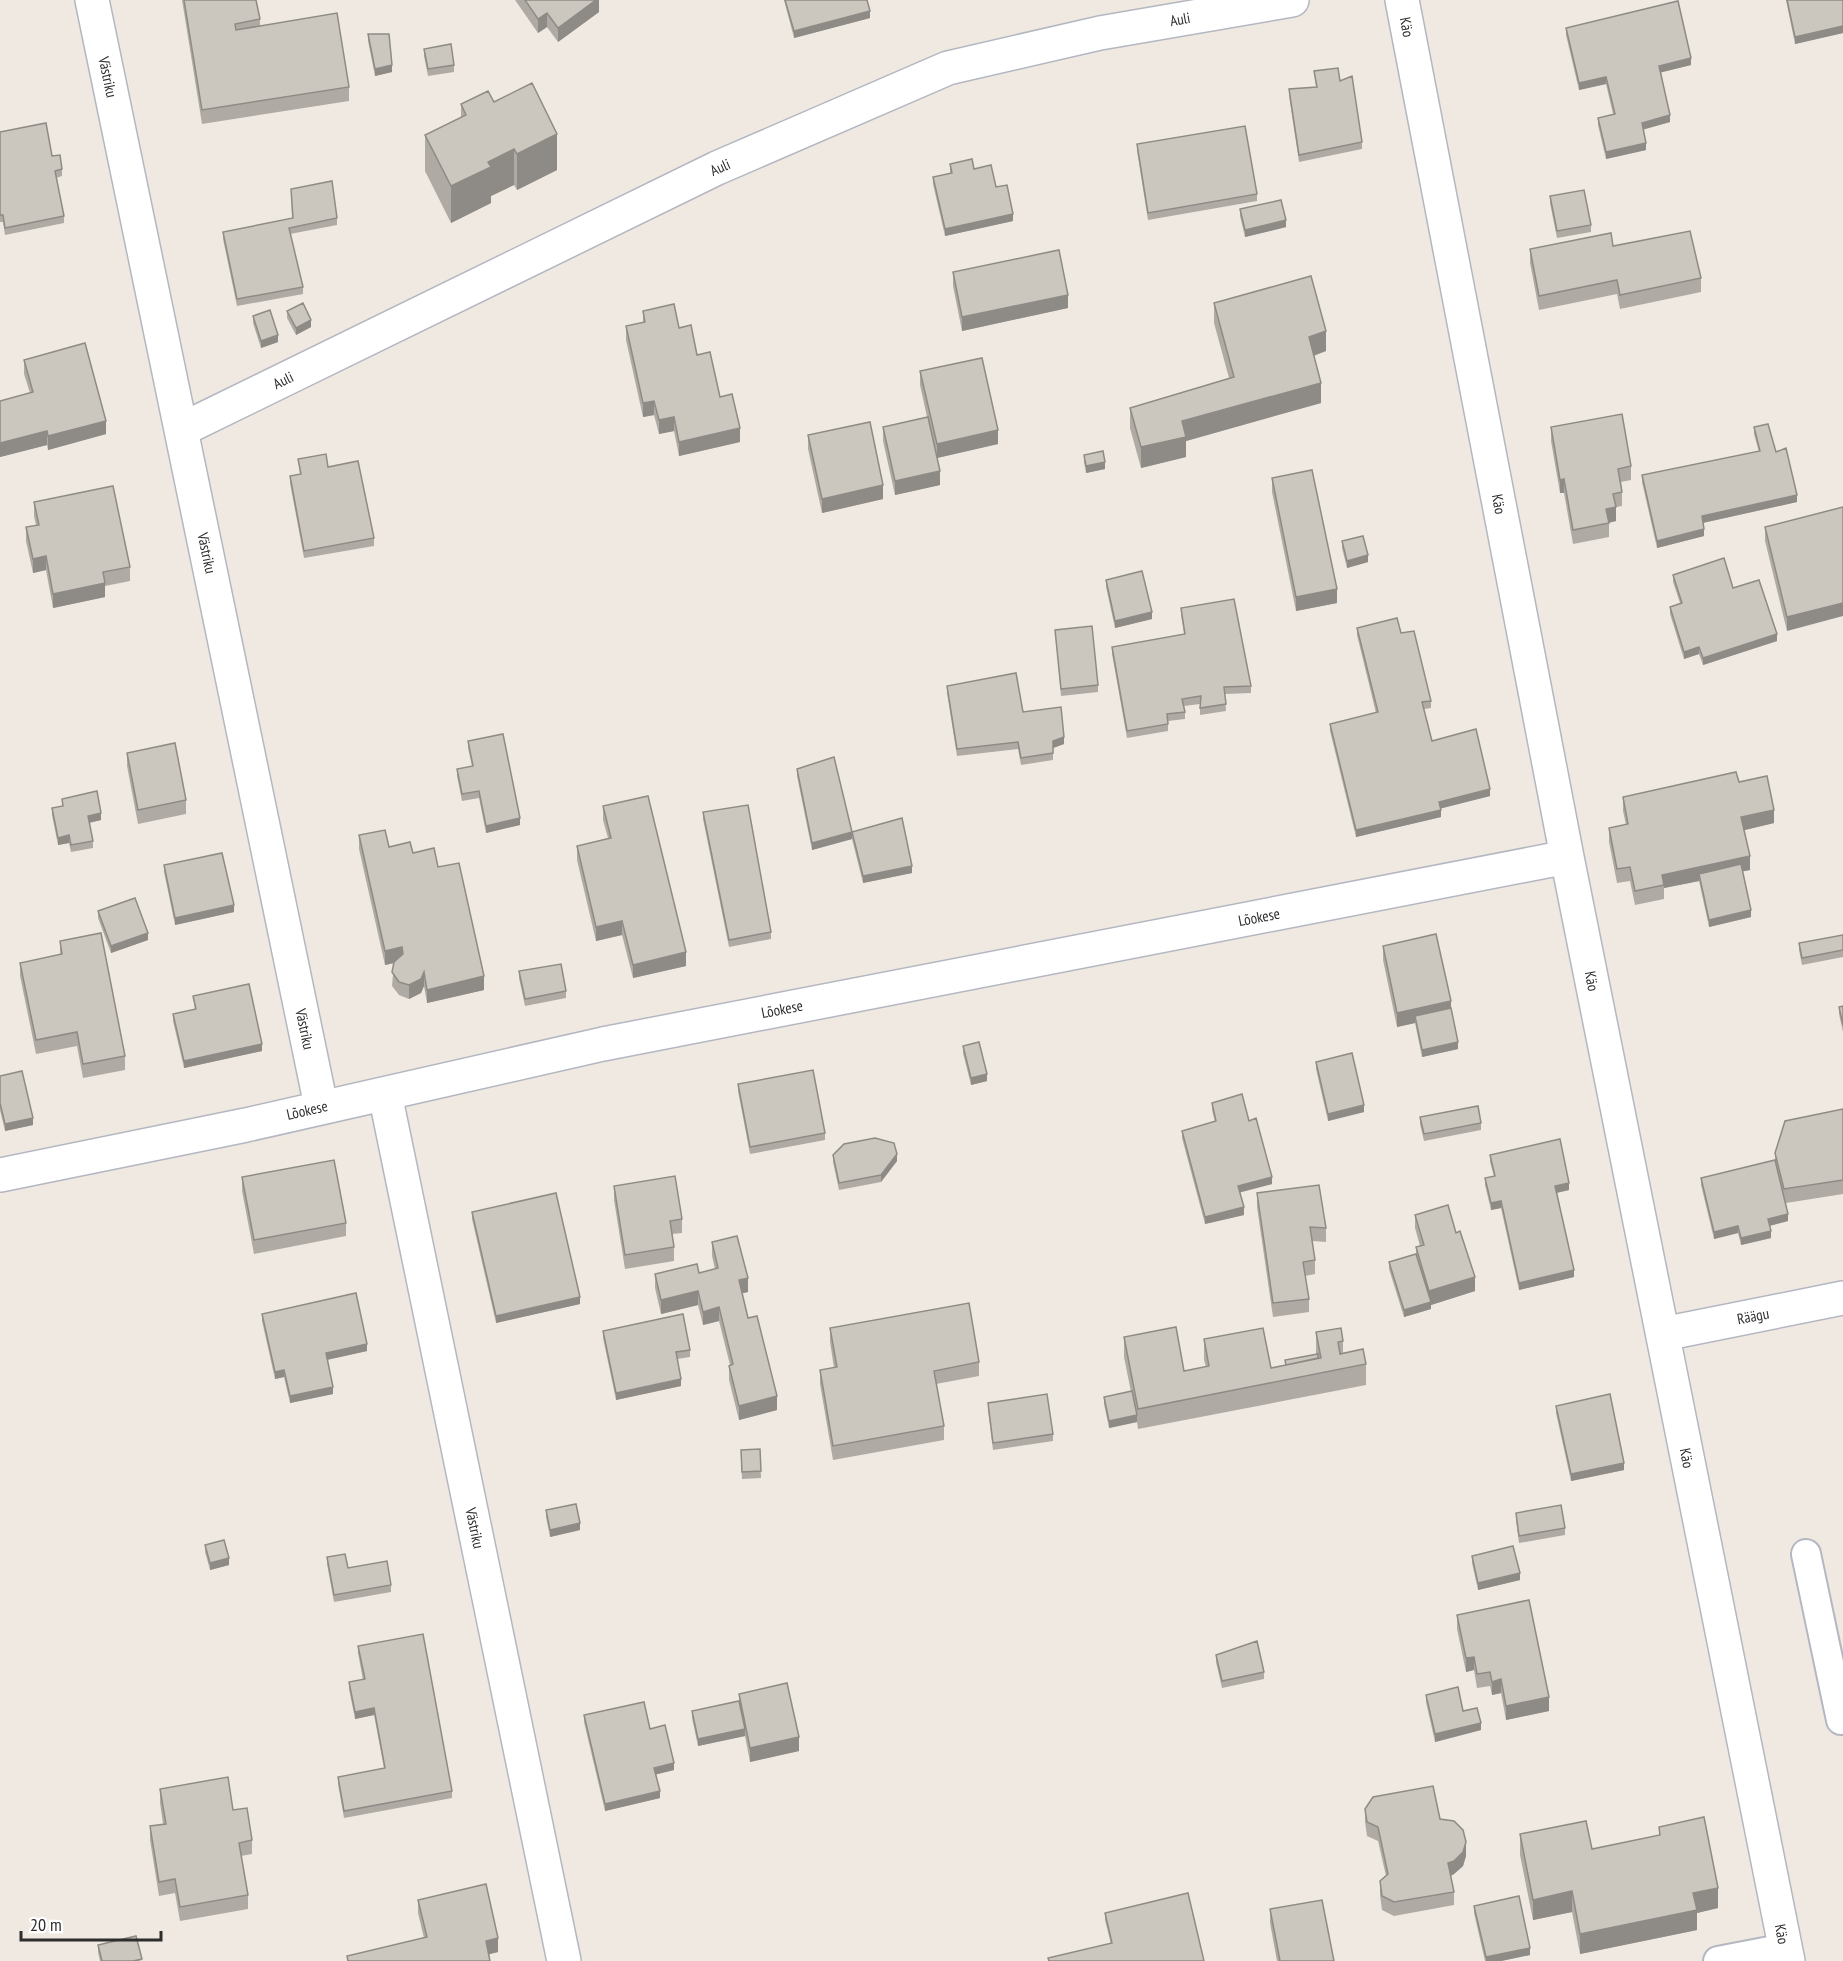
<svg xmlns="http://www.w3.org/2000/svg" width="1843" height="1961" viewBox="0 0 1843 1961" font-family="'PT Sans Narrow',sans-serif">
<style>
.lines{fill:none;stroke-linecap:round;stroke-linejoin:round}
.lane-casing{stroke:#b4b7c1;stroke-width:32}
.street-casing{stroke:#b4b7c1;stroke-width:36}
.lane{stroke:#fff;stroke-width:28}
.street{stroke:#fff;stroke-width:33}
.wall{fill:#afaba4}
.shaded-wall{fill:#8e8b86}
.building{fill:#cbc7bf;stroke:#8e8b86;stroke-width:1.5}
.labels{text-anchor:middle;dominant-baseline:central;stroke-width:6;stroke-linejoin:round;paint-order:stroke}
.street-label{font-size:15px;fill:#2e2e2e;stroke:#fff}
</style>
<rect width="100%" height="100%" fill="#efe9e1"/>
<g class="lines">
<defs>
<path id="lane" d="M1806,1554l35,166
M1718,1961l67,-13"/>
<path id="street" d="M92,0l229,1106
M1402,0l165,857 221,1104
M181,430l536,-262 231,-100 152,-35 192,-33
M385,1094l179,867
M0,1175l246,-50 357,-81 964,-187
M1663,1334l180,-36"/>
</defs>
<!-- lane casing -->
<use href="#lane" class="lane-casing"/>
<!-- street casing -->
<use href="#street" class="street-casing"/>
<!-- lane -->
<use href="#lane" class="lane"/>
<!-- street -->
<use href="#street" class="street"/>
</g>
<!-- wall -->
<path class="wall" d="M182,0h74l4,19v7l89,61v14l-147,23z
M515,0h84v12l-41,30 -11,-15 -9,6z
M784,0h83l3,18 -76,20z
M1786,0h57v33l-48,11z
M1566,28l125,37 -30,7 9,50 -27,7 3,21 -40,9 -8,-34v-7l15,-4 -7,-30 -27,6 -13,-55z
M368,34l24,38 -17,4 -7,-35z
M424,49l30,16v7l-26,4 -4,-20z
M1314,71l26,10 22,61v7l-63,13 -10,-66v-7l27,-2z
M494,102l63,68 -40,20 -3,-5 -23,11v7l-40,20 -26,-52v-36l36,-18v-13z
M0,132l52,24 10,13v7l-6,2 8,38v7l-59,12 -2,-13h-3z
M1137,144l120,50v7l-109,19 -11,-69z
M950,164l24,5 22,18 17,34 -68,15 -12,-52v-7l17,-4z
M291,189l46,29v7l-47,9 13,53v7l-66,12 -14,-67v-7l69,-14z
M1550,196l41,29v7l-34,6 -7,-35z
M1240,209l46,18 -41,10 -5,-21z
M1613,246l88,32v14l-81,17 -3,-15 -78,16 -9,-47v-14z
M953,272l115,36 -106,23 -9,-45z
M1214,303l112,48 -12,5 7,47 -135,38v16l-45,11 -11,-40v-20l99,-30 -15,-55z
M287,311l24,16 -15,8 -9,-17z
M643,311l36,17 18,27 23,42 20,45 -61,14 -5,-25 -15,3 -5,-19 -11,2 -17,-77v-14l17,-4z
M253,316l25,26 -17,6 -8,-25z
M24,360l82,74 -58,16 -1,-5 -47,12v-56l30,-8 -6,-19z
M920,371l78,73 -61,14 3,27 -45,10 -12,-54v-14l44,-10 -7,-32z
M1551,427l80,39v14l-10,2 1,10v14l-6,1v14l-7,2v14l-36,7 -9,-51h-4l-9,-52z
M1754,427l22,25 21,50 -94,21 1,13 -47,12 -15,-66v-7l117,-23 -5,-18z
M808,435l75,64 -61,14 -14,-64z
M1084,455l21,14 -19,4 -2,-11z
M298,459l30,8 46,71v8l-70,12 -14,-75v-7l10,-2z
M1272,478l65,125 -41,8 -24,-119z
M34,502l96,65v14l-25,5v11l-52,11 -7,-38 -13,3 -7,-32v-14l10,-2 -2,-9z
M1843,507l-56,124 -22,-90v-14z
M1342,541l26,21 -21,6 -5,-20z
M1673,575l60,13 44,53 -74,24 -4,-11 -15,5 -14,-45v-7l10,-4 -7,-21z
M1106,580l46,39 -37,9 -9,-41z
M1181,608l70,78v7l-26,1 1,17 -26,4v-11l-16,2 1,6v7l-17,2v10l-41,7 -15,-84v-7l72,-13 -3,-19z
M1357,628l44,5 30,68v7l-7,1 8,32 58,55 -49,12v9l-85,20 -26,-106v-7l46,-11 -19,-78z
M1055,630l43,55v7l-37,4z
M947,686l76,26 41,32 -11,4v12l-32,5 -3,-16 -61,7 -10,-63z
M468,741l52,84 -34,8 -7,-35 -17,3 -5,-25v-7l15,-3 -4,-18z
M127,753l59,47v14l-48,10 -11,-58z
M797,769l55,63 60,41 -49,10 -11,-44 -40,11 -15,-74z
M1739,782l35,41 -30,7 6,40 -8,1 9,46 -42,10 -10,-46 -35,7v11l-29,6 -5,-24 -13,2 -8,-41v-14l17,-3 -3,-14v-14z
M62,799l39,21 -12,3 4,18v7l-22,4 -2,-9 -11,2 -6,-30v-7l10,-2z
M603,806l83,160 -53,12 -11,-43 -26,6 -19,-81v-14l31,-8 -5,-18z
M703,812l68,120v7l-42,8 -26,-128z
M359,835l30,12 24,6 25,14 46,123 -57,13 -3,-17 -3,7 -12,6 -10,-4 -7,-9 2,-23 -9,2 -26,-116z
M164,865l70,47 -59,13 -11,-53z
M98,911l50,29 -37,13 -13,-35z
M1843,935v22l-41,8 -3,-15v-7z
M60,941l65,115v14l-42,8 -6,-32 -41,8 -16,-78v-13l40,-8z
M1383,946l75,103 -36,8 -7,-34 -18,4 -14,-67z
M519,971l47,20v7l-41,8 -6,-28z
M193,996l69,55 -78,17 -11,-47v-7l22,-4z
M1843,1006v26l-4,-18v-7z
M963,1046l24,35 -16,4 -8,-32z
M1316,1062l48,50 -36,9 -12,-52z
M0,1076l33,49 -28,6 -5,-21z
M738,1084l87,49v7l-75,14 -12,-63z
M1212,1103l37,18 23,63 -33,8 5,23 -39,9 -23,-86v-7l33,-9 -3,-12z
M1843,1109v85l-57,9 2,18 -18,5 1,12 -30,7 -3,-12 -24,6 -13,-54v-7l74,-18v-7z
M1420,1117l61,6v7l-57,11 -4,-17z
M833,1155l64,6 -16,21 -42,8 -6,-28z
M1490,1155l79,35 -12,3 17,84 -55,13 -18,-82 -10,2 -6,-25v-7l9,-2 -4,-14z
M242,1177l104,46v13l-92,18 -12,-63z
M614,1186l68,33v14l-10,1 2,13v14l-49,8 -11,-69z
M1257,1193l69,35v14l-14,-1 3,19v14l-10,2 4,23v13l-36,5 -16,-110z
M472,1212l108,92 -84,19 -24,-104z
M1415,1215l60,76 -44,14v4l-27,8 -15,-48v-7l27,-8v-7l4,-1 -5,-18z
M712,1242l36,50 -6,1 6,25 29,92 -38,10 -10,-40v-14l1,-1 -11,-44 -16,4 -5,-20 -37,9 -6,-26v-14l44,-1 16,-4 -3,-13z
M262,1314l105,37 -40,9 6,34 -43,9 -6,-26 -9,2 -13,-58z
M830,1328l149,34v14l-43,8 8,42v14l-111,20 -13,-76v-14l14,-2 -4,-26z
M603,1331l87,19v7l-13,2 4,27 -65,14 -13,-62z
M1316,1332l27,9v12l23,11v21l-228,44 -1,-7 -28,6 -5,-24v-7l27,-5 -7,-35v-20l60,34 22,-4 -2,-7v-21l67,29 14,-3v-5l31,-6z
M988,1403l65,31v7l-60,9 -5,-40z
M1556,1406l68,64 -53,11 -15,-68z
M760,1449l1,29 -19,1 -1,-22z
M546,1510l34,20 -30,7 -4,-20z
M1516,1513l49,15v7l-46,8 -3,-23z
M205,1545l24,20 -19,5 -5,-18z
M1472,1556l48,24 -42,10 -6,-27z
M327,1557l21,11 43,17v7l-57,10 -7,-38z
M1457,1615l92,96 -43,9 -5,-27 -9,2 -2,-9 -13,2 -3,-18 -8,2 -9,-43z
M358,1646l94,145v7l-108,20 -6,-34v-7l46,-9 -10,-53 -19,4 -6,-30v-7l14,-2 -5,-27z
M1216,1655l48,17v7l-42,9 -6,-26z
M739,1694l60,57 -49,11 -5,-26 -47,10 -6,-28v-7l47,-10z
M1426,1695l55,35 -46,12 -9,-40z
M584,1715l66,14 24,41 -18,4 4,24 -55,13 -21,-89z
M160,1789l73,21 19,30v14l-11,2 7,39v14l-68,12 -5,-28 -16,3 -9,-56v-14l13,-2 -3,-21z
M1365,1809l75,10 26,37 -3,10 -9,8 -3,2 3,16v13l-60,11 -12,-6 -2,-15v-14l6,-5 -8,-35 -11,-5 -2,-14z
M1659,1827l59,81 -21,5v17l-117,24 -8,-42 -39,8 -13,-65v-21l72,15 67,-13z
M418,1900l80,52 -9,2 1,7h-143v-5l77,-18 -6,-25z
M1474,1906l56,49 -29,6h-16l-11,-48z
M1270,1909l64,52h-57l-7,-38z
M1105,1913l99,48h-156v-3l63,-14 -6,-24z
M98,1945l44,16h-42l-2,-9z"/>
<!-- shaded-wall -->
<path class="shaded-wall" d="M596,0h3v12l-41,30v-14z
M870,11v7l-76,20v-7z
M547,13v14l-9,6v-14z
M1843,26v7l-48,11v-7z
M1691,58v7l-32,8v-7z
M392,65v7l-17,4v-7z
M1606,77v7l-27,6v-7z
M1670,115v7l-28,8v-7z
M557,134v36l-40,20v-36z
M1646,143v7l-40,9v-7z
M514,149v36l-23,11v7l-40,20v-37l37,-24z
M1013,214v7l-68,15v-7z
M1286,220v7l-41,10v-7z
M1068,295v13l-106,23v-14z
M311,320v7l-15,8v-7z
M1326,331v20l-17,6v-20z
M278,335v7l-17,6v-7z
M1321,383v20l-135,38v16l-45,11v-21l41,-26z
M654,401v14l-11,2v-14z
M674,417v14l-15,3v-14z
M106,421v13l-58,16v-14z
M740,428v14l-61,14v-14z
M998,430v14l-61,14v-14z
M47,431v14l-47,12v-14z
M1105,462v7l-19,4v-7z
M940,471v14l-45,10v-14z
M1564,479v14h-4v-13z
M883,485v14l-61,14v-14z
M1797,495v7l-95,21v-7z
M1616,507v14l-10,2v-14z
M1704,529v7l-47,12v-7z
M1368,555v7l-21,6v-7z
M46,556v14l-13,3v-14z
M105,583v14l-52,11v-14z
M1337,589v14l-41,8v-14z
M1843,603v13l-56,15v-14z
M1152,612v7l-37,9v-7z
M1777,634v7l-74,24v-7z
M1699,647v7l-15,5v-7z
M1064,737v7l-11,4v-7z
M1490,789v7l-51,13v-7z
M1441,810v7l-85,20v-7z
M1774,810v13l-33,8v-14z
M101,813v7l-13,3v-7z
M520,818v7l-34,8v-7z
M852,832v7l-40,11v-7z
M69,835v8l-11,2v-7z
M1750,856v14l-50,10 -1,-6v7l-35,7 -2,-13z
M912,866v7l-49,10v-7z
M234,905v7l-59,13v-7z
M1751,910v7l-42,10v-7z
M622,921v14l-26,6v-14z
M148,933v7l-37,13v-7z
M402,947v14l-17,4v-14z
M686,952v14l-53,12v-13z
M424,972v14l-3,7 -12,6v-14z
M484,976v14l-57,13v-13z
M1451,1001v14l-36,1v7l-18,4v-14z
M1458,1042v7l-36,8v-7z
M262,1044v7l-78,17v-7z
M987,1074v7l-16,4v-7z
M1364,1105v7l-36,9v-7z
M33,1118v7l-28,6v-7z
M897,1154v7l-16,21v-7z
M1272,1177v7l-34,9v-7z
M1569,1183v7l-14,3v-7z
M1501,1201v7l-10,2v-7z
M1244,1207v8l-39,9v-7z
M1788,1214v7l-20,5v-7z
M1738,1226v7l-24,6v-7z
M1771,1231v7l-30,7v-7z
M1574,1270v7l-55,13v-7z
M1475,1277v14l-44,14v4l-27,8v-7l25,-8v-11z
M748,1278v14l-9,2v-14z
M698,1291v14l-37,9v-14z
M580,1297v7l-84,19v-7z
M719,1307v14l-16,4v-13z
M367,1344v7l-41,9v-7z
M284,1370v7l-9,2v-7z
M681,1379v7l-65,14v-7z
M333,1387v7l-43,9v-7z
M777,1396v14l-38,10v-14z
M1137,1415v7l-28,6v-7z
M1624,1463v7l-53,11v-7z
M580,1523v7l-30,7v-7z
M229,1558v7l-19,5v-7z
M1520,1573v7l-42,10v-7z
M1474,1657v13l-8,2v-14z
M1501,1679v14l-9,2v-13z
M1549,1697v14l-43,9v-14z
M374,1708v7l-19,4v-7z
M1481,1723v7l-46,12v-8z
M745,1729v7l-47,10v-7z
M799,1737v14l-49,11v-14z
M674,1763v7l-20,5v-7z
M660,1791v7l-55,13v-7z
M1466,1842v14l-3,10 -9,8 -6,3v-14z
M1718,1888v20l-21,5v17l-117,24v-20l113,-41z
M1572,1891v21l-39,8v-20z
M498,1938v14l-12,3v-14z
M1530,1948v7l-29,6h-15v-4z"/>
<!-- building -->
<path class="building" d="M184,0h72l4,19 -25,5 1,6 101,-17 12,74 -147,23z
M525,0h71l-38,28 -11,-15 -9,6z
M785,0h82l3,11 -76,20z
M1787,0h56v26l-48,11z
M1678,1l13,57 -32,8 11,49 -28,8 4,20 -40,9 -8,-34 17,-4 -9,-37 -27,6 -13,-55z
M368,34h21l3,31 -17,4z
M451,44l3,21 -26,4 -4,-20z
M1338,68l2,13 12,-5 10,66 -63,13 -10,-66 28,-2 -3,-16z
M532,83l25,51 -40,20 -3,-5 -26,13 3,5 -40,19 -26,-51 41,-20 -5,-11 27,-13 6,11z
M46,123l6,33 8,-1 2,14 -7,2 9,45 -59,12 -2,-13h-3v-83z
M1245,126l12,68 -109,19 -11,-69z
M972,159l2,10 17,-4 5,22 11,-2 6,29 -68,15 -12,-52 19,-4 -2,-9z
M332,181l5,37 -48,10 14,59 -66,12 -14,-67 70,-14 -2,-29z
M1584,190l7,35 -34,6 -7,-35z
M1281,200l5,20 -41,10 -5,-21z
M1690,231l11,47 -81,17 -3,-15 -78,16 -9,-47 81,-16 2,13z
M1059,250l9,45 -106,22 -9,-45z
M1311,276l15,55 -17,6 12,46 -139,38 4,16 -45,10 -11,-39 104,-31 -20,-74z
M303,303l8,17 -15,8 -9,-17z
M674,304l5,24 12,-3 6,30 13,-3 10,45 12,-3 8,34 -61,14 -5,-25 -15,3 -5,-19 -11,2 -17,-77 19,-4 -2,-11z
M270,310l8,25 -17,6 -8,-25z
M85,343l21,78 -58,15 -1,-5 -47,12v-42l33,-9 -9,-32z
M982,358l16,72 -61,14 -17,-73z
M1622,414l9,52 -13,3 4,23 -9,2 3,13 -10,2 3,14 -36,7 -9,-51 -4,1 -9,-53z
M928,417l12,54 -45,10 -12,-54z
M870,422l13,63 -61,14 -14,-64z
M1768,424l8,28 10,-4 11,47 -95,21 2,13 -47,12 -15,-66 118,-24 -6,-24z
M1103,451l2,11 -19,4 -2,-11z
M326,454l2,13 30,-6 16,77 -70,13 -14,-75 11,-2 -3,-15z
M1312,470l25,119 -41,8 -24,-119z
M113,486l17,81 -27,5 2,11 -52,11 -7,-38 -13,3 -7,-32 13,-2 -5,-23z
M1843,507v96l-56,14 -22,-90z
M1363,536l5,19 -21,6 -5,-20z
M1724,558l9,30 26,-8 18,54 -74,24 -4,-11 -15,5 -14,-45 12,-4 -9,-28z
M1142,571l10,41 -37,9 -9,-41z
M1234,599l17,87 -27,1 2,17 -26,4 1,-12 -19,3 3,13 -18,2 1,10 -41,7 -15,-84 73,-13 -4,-26z
M1397,618l4,15 13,-2 17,70 -9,1 10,39 44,-12 14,60 -51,13 2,8 -85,20 -26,-106 48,-12 -21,-84z
M1092,626l6,59 -37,4 -6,-59z
M1016,673l7,39 38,-5 3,30 -11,4v12l-32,5 -3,-16 -61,7 -10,-63z
M503,734l17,84 -34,8 -7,-35 -17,3 -5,-25 16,-3 -5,-25z
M175,743l11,57 -48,10 -11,-57z
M834,757l18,75 -40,11 -15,-74z
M1736,772l3,10 28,-6 7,34 -33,7 9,39 -88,19 2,10 -29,6 -5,-24 -13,2 -8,-41 19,-4 -5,-27z
M97,791l4,22 -13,3 5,25 -22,4 -2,-10 -11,3 -6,-30 11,-2 -1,-7z
M648,796l38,156 -53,13 -11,-44 -26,6 -19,-81 34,-8 -8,-32z
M748,805l23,127 -42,8 -26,-128z
M902,818l10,48 -49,10 -11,-44z
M385,830l4,17 21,-5 3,11 21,-5 4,19 21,-4 25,113 -57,14 -3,-18 -3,7 -12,6 -10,-3 -7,-10 2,-10 9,-8 -1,-7 -17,4 -26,-116z
M222,853l12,52 -59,13 -11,-53z
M1741,864l10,46 -42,10 -10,-46z
M135,898l13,35 -37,13 -13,-35z
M101,933l24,123 -42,8 -6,-32 -41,8 -16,-77 42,-9 -2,-13z
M1436,934l15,67 -54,12 -14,-67z
M1843,935v15l-41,8 -3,-15z
M561,964l5,27 -41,8 -6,-28z
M249,984l13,60 -78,17 -11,-47 23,-5 -3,-13z
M1843,1006v19l-4,-18z
M1451,1008l7,34 -36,8 -7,-34z
M979,1042l8,32 -16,4 -8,-32z
M1352,1053l12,52 -36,9 -12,-52z
M813,1070l12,63 -75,14 -12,-63z
M22,1071l11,47 -28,6 -5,-21v-27z
M1242,1094l7,27 7,-3 16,59 -34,9 6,21 -39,10 -23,-86 34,-10 -4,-18z
M1478,1106l3,17 -57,11 -4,-17z
M1843,1109v71l-59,9 -9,-36 10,-32z
M875,1138l19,5 3,11 -16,21 -42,8 -6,-28 11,-11z
M1560,1139l9,44 -14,3 19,84 -55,13 -18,-82 -10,2 -6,-25 10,-2 -5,-21z
M334,1160l12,63 -92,17 -12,-63z
M1775,1160l13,54 -20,5 3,12 -30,7 -3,-12 -24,6 -13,-54z
M675,1176l7,43 -12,2 4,26 -49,8 -11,-69z
M1319,1185l7,43 -16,-1 5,33 -12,2 6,37 -36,4 -16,-110z
M556,1193l24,104 -84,19 -24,-104z
M1448,1205l8,28 4,-2 15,46 -46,14 -13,-44 8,-2 -9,-30z
M737,1236l11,42 -9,2 9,38 9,-2 20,80 -38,10 -10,-40 4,-2 -14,-57 -16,5 -5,-21 -37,9 -6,-26 42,-10 2,9 19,-5 -6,-26z
M1416,1254l15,48 -27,8 -15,-48z
M356,1293l11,51 -41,9 7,34 -43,9 -6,-26 -9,2 -13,-58z
M969,1303l10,59 -45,9 10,55 -111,20 -13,-76 17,-3 -7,-39z
M683,1314l7,36 -14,2 5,27 -65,14 -13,-62z
M1176,1327l8,44 25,-5 -5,-27 59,-11 8,40 50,-10 -5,-26 25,-4 2,13 -5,1 2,12 23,-5 3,15 -228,45 -14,-72z
M1318,1354v4l-32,7 -1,-5z
M1132,1391l5,24 -28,6 -5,-24z
M1047,1394l6,40 -60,9 -5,-40z
M1610,1394l14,69 -53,11 -15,-68z
M760,1449l1,22 -19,1 -1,-22z
M576,1504l4,19 -30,7 -4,-20z
M1561,1505l4,23 -46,8 -3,-23z
M224,1540l5,18 -19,5 -5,-18z
M1513,1546l7,27 -42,10 -6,-27z
M345,1554l3,14 39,-7 4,24 -57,10 -7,-38z
M1529,1600l20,97 -43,9 -5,-27 -9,3 -2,-10 -13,2 -3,-17 -8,1 -9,-43z
M423,1634l29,157 -108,20 -6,-34 47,-9 -11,-60 -19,4 -6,-30 16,-3 -7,-33z
M1257,1641l7,31 -42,9 -6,-26z
M787,1683l12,54 -49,11 -11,-54z
M1458,1687l5,24 14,-3 4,15 -46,11 -9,-39z
M739,1701l6,28 -47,10 -6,-28z
M644,1702l6,27 15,-4 9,38 -20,5 6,23 -55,13 -21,-89z
M228,1777l5,33 14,-2 5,32 -13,3 9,52 -68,12 -5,-28 -16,3 -9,-56 16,-2 -6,-35z
M1433,1786l7,33 14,2 9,9 3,12 -3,10 -9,9 -6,2 6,29 -60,10 -12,-6 -2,-15 8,-7 -10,-47 -11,-5 -2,-13 8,-12z
M1704,1817l14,71 -25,5 4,17 -117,24 -8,-43 -39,9 -13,-66 66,-13 6,28 68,-14 -1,-8z
M486,1884l12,54 -12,3 4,20h-142l-1,-5 80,-19 -9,-37z
M1188,1893l16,68h-155l-1,-3 64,-15 -7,-30z
M1519,1896l11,52 -44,9 -12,-51z
M1322,1900l12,61h-54l-10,-52z
M136,1936l6,23 -9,2h-31l-4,-16z"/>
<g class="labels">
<!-- street labels -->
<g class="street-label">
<text transform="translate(1180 19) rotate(-10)">Auli</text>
<text transform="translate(1407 27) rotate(79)">Käo</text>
<text transform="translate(108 77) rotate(78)">Västriku</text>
<text transform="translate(720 167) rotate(-24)">Auli</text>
<text transform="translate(283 380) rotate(-26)">Auli</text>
<text transform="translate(1499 504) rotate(79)">Käo</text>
<text transform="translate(207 553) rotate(78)">Västriku</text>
<text transform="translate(1259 917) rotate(-11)">Lõokese</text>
<text transform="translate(1592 981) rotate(79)">Käo</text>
<text transform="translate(782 1009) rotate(-11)">Lõokese</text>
<text transform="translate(305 1029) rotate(78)">Västriku</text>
<text transform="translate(307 1110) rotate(-13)">Lõokese</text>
<text transform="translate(1753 1316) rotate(-11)">Räägu</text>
<text transform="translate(1687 1458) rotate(79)">Käo</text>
<text transform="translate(475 1528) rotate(78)">Västriku</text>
<text transform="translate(1782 1934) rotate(79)">Käo</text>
</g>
</g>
<!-- scale -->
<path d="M21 1931v9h140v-9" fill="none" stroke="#2e2e2e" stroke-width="3"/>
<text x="30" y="1931" font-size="18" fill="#2e2e2e" stroke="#ffffff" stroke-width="4.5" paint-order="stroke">20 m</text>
</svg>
